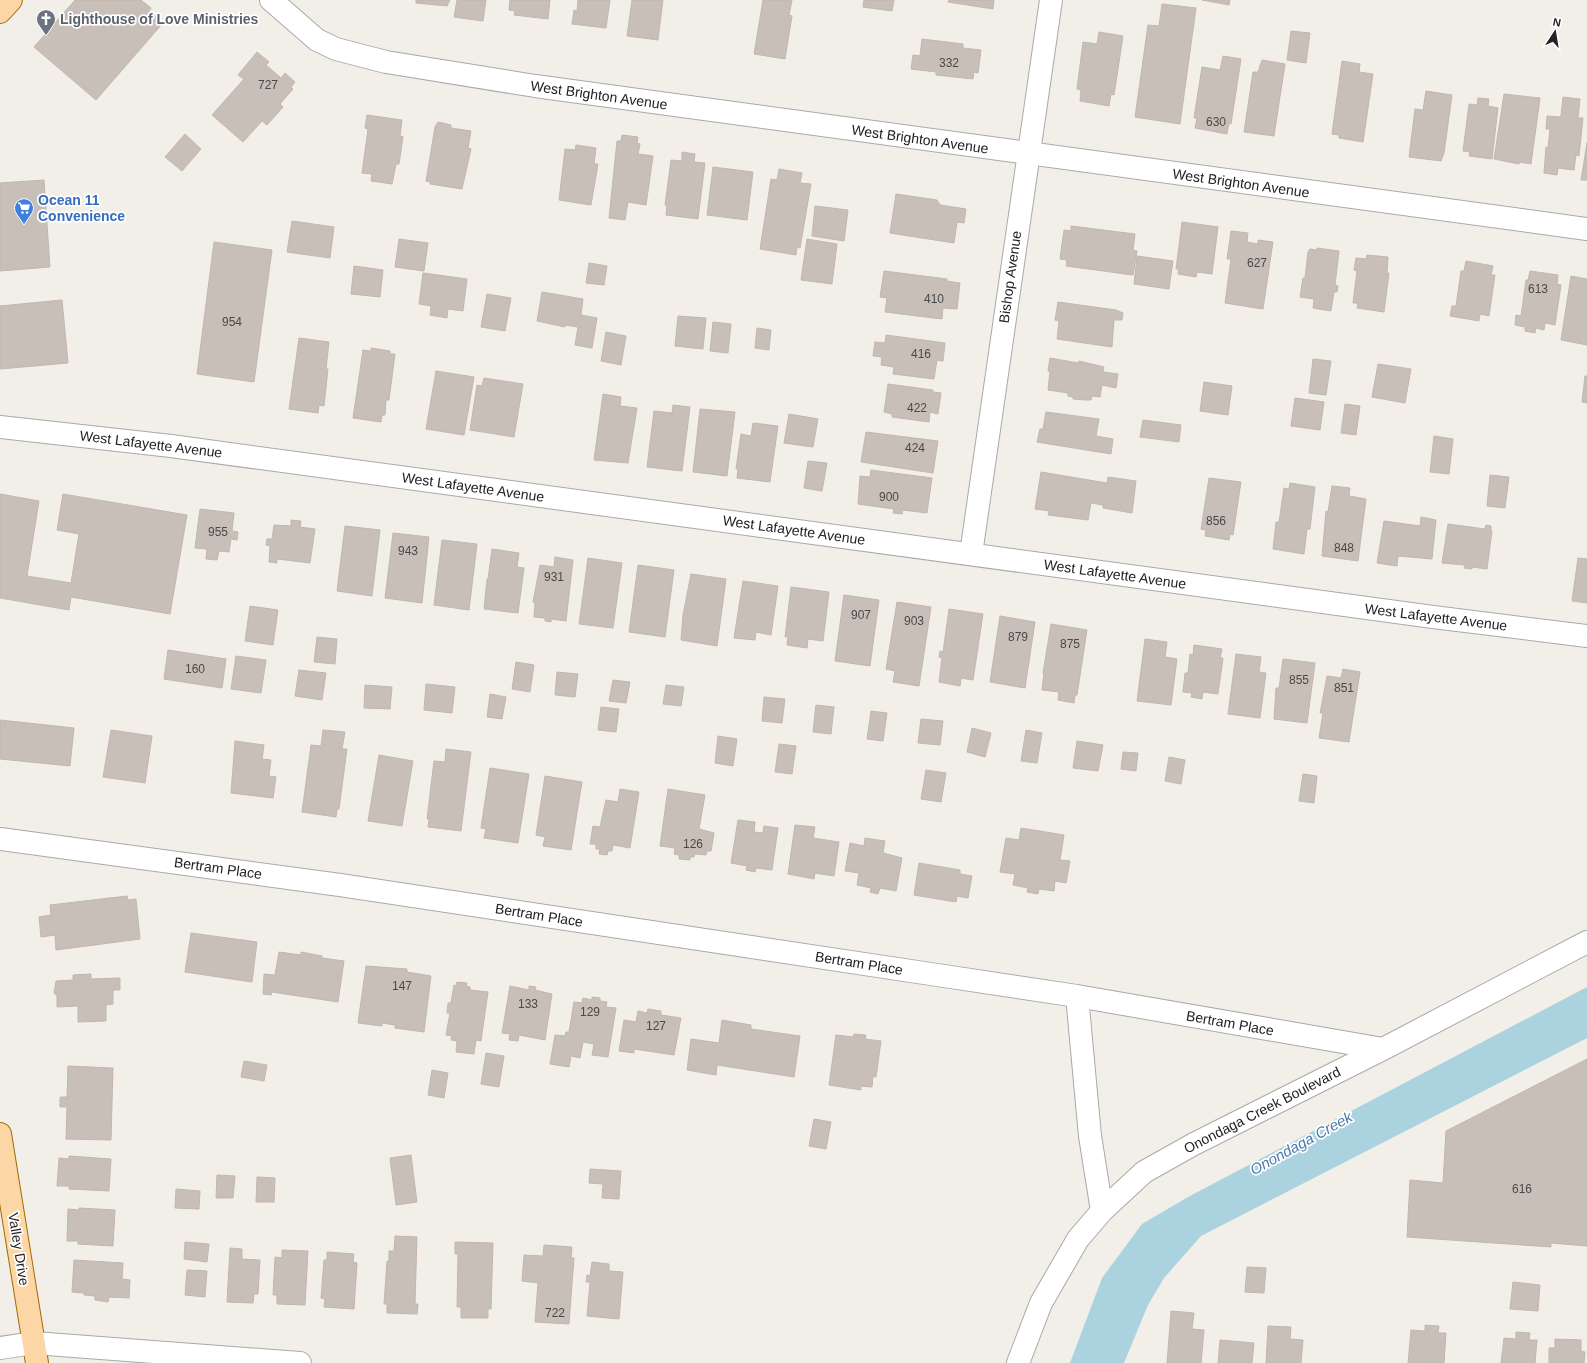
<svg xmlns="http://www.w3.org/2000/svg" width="1587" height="1363" viewBox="0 0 1587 1363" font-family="Arial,sans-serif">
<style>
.water{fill:#aad3df}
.building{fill:#c7bfb8;stroke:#c4b6ab}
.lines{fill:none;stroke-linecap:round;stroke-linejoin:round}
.minor-casing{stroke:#a9a9a9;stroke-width:24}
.major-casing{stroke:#a06b00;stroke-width:24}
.minor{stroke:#fff;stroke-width:22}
.major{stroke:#fcd6a4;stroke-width:22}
.labels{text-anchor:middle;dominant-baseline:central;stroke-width:3.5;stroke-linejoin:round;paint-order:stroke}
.number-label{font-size:12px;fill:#4b4948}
.worship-label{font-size:14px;font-weight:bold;fill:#5b616d;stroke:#fff;text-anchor:start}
.street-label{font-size:14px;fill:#222;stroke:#fff}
.shop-label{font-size:14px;font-weight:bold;fill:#366cbe;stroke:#fff;text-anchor:start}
.water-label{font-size:15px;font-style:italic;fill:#4a7aab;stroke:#fff}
</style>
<rect width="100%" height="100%" fill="#f2efe9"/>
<!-- water -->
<path class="water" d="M1587,987v51l-386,198 -37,42 -16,27 -24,58h-54l32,-85 40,-54 46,-27z"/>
<!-- building -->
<path class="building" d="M75,0h66l10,8 -2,3 14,12 -67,77 -62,-53z
M416,0h34l-3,6 -31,-3z
M457,0h29l-3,21 -29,-4z
M510,0h40l-2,19 -34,-4 1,-4 -6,-1z
M578,0h32l-4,28 -34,-4 2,-14 3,1z
M632,0h31l-5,40 -31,-4z
M763,0h29l-3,15 3,1 -7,43 -31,-5z
M864,0h30l-2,11 -29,-4z
M949,0h45l-1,9 -45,-7z
M1202,0h28l-1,5z
M1162,4l34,4 -16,116 -45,-7 13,-92 11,1z
M1291,31l19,2 -4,30 -19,-3z
M1099,32l24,4 -9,59 -3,-1 -2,12 -29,-5 1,-11 -4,-1 6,-47 14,2z
M922,39l41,5v4l18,2 -3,23 -4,-1 -1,7 -37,-4v-3l-25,-3 2,-14 7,1z
M257,52l12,10 -3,3 15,13 4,-5 10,9 -4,5 2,2 -13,15 3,3 -16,18 -5,-4 -19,21 -31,-27 32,-36 -6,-4z
M1223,56l18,3 -10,65 -2,-1 -2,11 -32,-6 2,-10h-3l8,-51 18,3z
M1262,60l23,4 -11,72 -30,-4 9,-60h5z
M1342,61l18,3 -1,8 14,2 -10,68 -24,-4v-3l-7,-1z
M1426,91l26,4 -8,58 -3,8 -32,-4 6,-48 8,1z
M1504,94l36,4 -9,66 -12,-2v2l-25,-5z
M1563,97l17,2 -2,19h5l-4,38 -3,-1 -2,15 -16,-2 -1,7 -13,-2 2,-26 2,1 2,-19h-4l1,-13 12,1 2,-1z
M1478,98l11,1 -1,7 10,2 -6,51 -23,-3 1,-4 -7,-1 6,-47 8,1z
M367,115l35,5 -2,16 3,1 -4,27h-3l-4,20 -21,-3 1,-7 -10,-1 6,-44 -3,-1z
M438,122l13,3v3l20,3 -3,17 3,1 -9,40 -32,-5v-2l-4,-1 9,-54z
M185,134l16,15 -19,22 -17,-14z
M622,135l16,2 -1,6 3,1 -2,10 15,2 -7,49 -18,-3 -3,18 -16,-2 8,-77h4z
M1587,143v37h-6z
M576,145l20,3 -2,16h4l-7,41 -32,-5 6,-51 10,1z
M682,152l13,2 -1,8 11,1 -7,56 -32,-4 1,-9 -2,-1 6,-45 11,1z
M713,167l40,5 -6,48 -40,-5z
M779,169l23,4 -2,10 11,1 -11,64 -3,-1 -1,8 -36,-6 11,-70 6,1z
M44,180l6,87 -50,4v-88z
M896,194l41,6 3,5 26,4 -2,14 -7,-1 -3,21 -64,-10z
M815,206l33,4 -4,31 -32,-5z
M292,221l42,6 -4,31 -43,-6z
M1182,222l36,5 -6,47 -15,-2 -1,5 -18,-3 1,-5h-3z
M1071,226l64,8 -2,16 4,1 -4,24 -67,-9 1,-6 -7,-1 4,-29 7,1z
M1231,231l17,2 -1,9 11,2v-4l15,2 -10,67 -38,-6 6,-44h-4z
M399,239l29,4 -4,28 -29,-4z
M807,239l30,5 -5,40 -31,-4z
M214,242l58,8 -18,132 -57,-8z
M1317,248l22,3 -4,34 3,1 -1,6h-3l-3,19 -18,-3 1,-9 -14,-2 3,-19h2l3,-26 2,-3 7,1z
M1367,255l21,2 -1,16h2l-5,39 -27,-4 1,-5h-5l4,-32 -3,-1 2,-12 10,1z
M1137,256l36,5 -4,28 -35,-5z
M1466,261l27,5 -2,9h4l-6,41 -9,-2 -1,7 -29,-5 2,-10h4l5,-35h3z
M589,263l18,3 -3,19 -18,-2z
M354,266l29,4 -3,27 -29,-3z
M884,271l63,8v2l13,2 -3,26 -14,-1 -1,11 -57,-7 2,-14 -7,-1z
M1530,271l28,4 -1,9 4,1 -6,40 -10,-2 -1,7 -8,-2 -1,5 -10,-2v-4l-10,-2 1,-10 5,1 5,-36h2z
M423,273l44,6 -4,32 -15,-2 -1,9 -17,-3 1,-9 -12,-2z
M1571,276l16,3v66l-26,-5z
M542,292l41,7 -2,16 16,3 -5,30 -17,-3 3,-18 -13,-2v2l-28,-6z
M487,294l24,4 -6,33 -24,-4z
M62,300l6,63 -68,6v-63z
M1058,302l58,8 7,3 -1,7h-8l-2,27 -55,-8 2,-18 -4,-1z
M678,316l28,2 -3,31 -28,-3z
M713,322l18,2 -3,29 -18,-2z
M757,328l14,2 -2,20 -14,-2z
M606,332l20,4 -5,29 -20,-4z
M886,335l59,8 -2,18 -6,-1 -3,19 -41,-5 1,-7 -13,-2 1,-8 -9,-1 2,-14 10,1z
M299,338l30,4 -3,27h2l-4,37 -5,-1 -1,8 -29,-4z
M371,348l19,3v3h5l-6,46h-3l-1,15h-3l-1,7 -28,-4 10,-68 8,1z
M1050,358l28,5 1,-2 25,6 -1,5 15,2 -2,14 -14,-3 -2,12 -8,-1 -1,4h-6l-12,-1v-2l-5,-1v-3l-20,-3 2,-19h-2z
M1313,359l18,2 -5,34 -17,-2z
M1378,364l33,5 -6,34 -33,-6z
M436,371l38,6 -10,58 -38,-6z
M1585,376h2v27l-5,-1z
M484,378l39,6 -9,53 -44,-7 7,-45 5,1z
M1204,382l28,4 -4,29 -28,-4z
M888,384l45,6v2l8,1 -3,21 -8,-2 -1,10 -37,-5v-3l-8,-2z
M603,394l18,3 -1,9 17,2 -9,55 -34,-3z
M1295,398l29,4 -4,28 -29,-4z
M1345,404l15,2 -4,29 -15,-2z
M673,405l17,2 -8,64 -35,-4 7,-56 18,2z
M700,409l35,3 -8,64 -34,-4z
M1046,412l53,7 -3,17 17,3 -2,15 -74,-12 3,-13h3z
M789,414l29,5 -5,28 -29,-4z
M1143,420l38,5 -2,17 -39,-5z
M753,423l25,3 -8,56 -33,-4 1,-9h-2l5,-35 10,2z
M866,432l72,9 -5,32 -72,-11z
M1434,436l19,3 -4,35 -19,-2z
M808,461l19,2 -5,28 -18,-3z
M871,470l61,8 -5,35 -24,-3 -1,4 -9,-1 1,-4 -36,-5 2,-28 10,1z
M1041,472l66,11 1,-6 28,4 -4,32 -29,-5v-3l-12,-2 -3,17 -40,-5 1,-4 -14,-2z
M1490,475l19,2 -4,31 -18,-2z
M1209,478l32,4 -8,53 -3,-1 -1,6 -24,-4 1,-6 -5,-1z
M1290,483l25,4 -5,42h-3l-3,25 -31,-5 3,-27h3l5,-34 5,1z
M1332,486l18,2 -1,8 17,3 -8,62 -36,-5 4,-45 2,1z
M0,494l39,7 -12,75 44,7 8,-49 -22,-4 6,-36 124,21 -17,99 -99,-17 -2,13 -69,-12z
M200,509l34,4 -2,18 6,1 -1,8 -6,-1 -2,13 -10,-1 -2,9 -11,-1 1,-10 -12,-1z
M1421,517l15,3 -4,39 -34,-3 -1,10 -20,-3 7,-42 36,5z
M291,520l10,1 -1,6 15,2 -5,34 -33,-4v4l-8,-1 1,-16 -4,-1 1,-6h5l2,-14 17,1z
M1448,524l37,5 1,-4 5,1v5h1l-5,38 -15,-2v2l-8,-1 1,-3 -23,-2z
M345,526l35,4 -8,66 -35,-5z
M393,533l36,4 -7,66 -37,-5z
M442,540l35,4 -8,66 -35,-5z
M492,549l27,4 -2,14 7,1 -6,45 -34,-4 3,-30h1z
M555,557l18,3 -7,61 -15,-2v3l-6,-1v-3l-11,-1 1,-14 -2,-1 7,-37 14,2z
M588,558l34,5 -9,65 -34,-4z
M1578,558l9,1v44l-15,-2z
M638,565l36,5 -9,67 -36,-5z
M691,574l35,5 -9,67 -36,-6 2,-25z
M743,581l35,5 -7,49 -15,-3 -1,8 -21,-2z
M791,587l38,5 -6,49 -15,-2 -1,9 -20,-3 1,-8h-3z
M844,595l35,5 -9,66 -35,-5z
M897,602l34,5 -12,79 -26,-4 2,-11 -9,-2z
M250,606l28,4 -5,35 -28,-4z
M949,609l34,5 -10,66 -12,-2 -1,8 -21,-4 3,-24 -3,-1 1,-6 3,1z
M1000,616l35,6 -10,66 -35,-6z
M1051,624l36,6 -10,65h-2l-1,8 -16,-3 1,-8 -17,-2 2,-17h-1z
M317,637l20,2 -2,25 -21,-2z
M1145,639l22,3 -2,15 12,2 -6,46 -34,-4z
M1194,645l28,4 -2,9h3l-5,36 -15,-2 -1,7 -11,-2 1,-4 -9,-1 2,-19h3l2,-19 3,1z
M168,650l58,9 -4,29 -58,-9z
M1236,654l25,3 -2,15 7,1 -6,45 -32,-4z
M236,656l30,4 -5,33 -30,-4z
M1283,659l32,4 -8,60 -33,-4 2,-31h3z
M516,662l18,3 -4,27 -18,-3z
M1343,669l17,3 -11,70 -30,-4 4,-25h-3l7,-37 14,2z
M299,670l27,3 -4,27 -27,-4z
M557,672l21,2 -3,23 -20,-2z
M613,680l17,2 -4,21 -17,-2z
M426,684l29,3 -3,26 -28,-3z
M365,685l27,2 -2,22 -26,-1z
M666,685l18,2 -3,19 -18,-2z
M490,694l16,3 -4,22 -15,-2z
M764,697l21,2 -3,24 -20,-2z
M816,705l18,2 -3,27 -18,-2z
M601,707l18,2 -3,23 -18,-2z
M871,711l16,2 -4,28 -16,-2z
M921,719l22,2 -3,24 -22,-2z
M0,720l74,8 -4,38 -70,-7z
M972,728l19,5 -6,24 -18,-5z
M111,730l41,6 -7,47 -42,-6z
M323,730l22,2 -3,17h5l-8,60h-2l-1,8 -34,-5 9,-67 10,1z
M1026,730l16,3 -5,30 -16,-2z
M718,736l19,3 -4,27 -18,-3z
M235,741l29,4 -2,14 9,1 -2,16 7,1 -3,21 -42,-5z
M1077,741l26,4 -5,26 -25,-3z
M779,744l17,2 -4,28 -17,-2z
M446,749l25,3 -10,79 -33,-4 1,-9 -2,1 7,-58 11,1z
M1123,752l15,1 -2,18 -15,-2z
M379,755l34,6 -11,65 -34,-5z
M1169,757l16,3 -4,24 -16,-3z
M490,768l39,6 -11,69 -34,-5 2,-9 -5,-1z
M926,770l20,3 -5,29 -20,-3z
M1303,774l14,2 -3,27 -15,-2z
M545,776l37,6 -11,68 -28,-4 2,-9 -9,-2z
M620,789l19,3 -9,56 -17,-3 -1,6h-4l-1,4 -8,-1 1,-5h-4v-5h-6l3,-18 7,1 6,-27 12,2z
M668,789l37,6 -6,34 15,4 -3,18h-4l-1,4 -11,-1 -1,3h-4v3l-11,-1v-4l-5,-1 1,-6 -15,-2z
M738,820l17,2 -1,10 9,1 1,-7 14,2 -6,42 -16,-2 -1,4 -9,-2 1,-4 -16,-3z
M795,825l20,2 -2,11 26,4 -5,34 -19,-3 -1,6 -26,-5z
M1021,828l43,7 -4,25 10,1 -4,22 -11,-2 -1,10 -15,-2 -1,5 -11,-2 1,-4 -15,-3 2,-11 -15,-2 6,-34 13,2z
M865,838l20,3 -2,12 19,5 -6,33 -16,-3 -2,6 -8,-2 1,-4 -14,-3 2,-12 -14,-2 5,-28 14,3z
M919,863l41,7v4l12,2 -4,22 -11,-2 -1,6 -42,-7z
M127,896l1,4 8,-1 4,40 -84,11 -1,-15 -14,2 -2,-20 12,-2 -1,-10z
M191,933l66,9 -5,40 -67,-10z
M279,952l22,3v-3l21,4v2l22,3 -6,41 -66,-10 -1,3 -8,-1 1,-20 11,1z
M366,966l41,3v3l24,4 -7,56 -29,-4v-3l-13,-2v3l-24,-3z
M91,974v5l29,-1v12h-7v14l-7,1v16l-28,1v-16l-21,1v-11l-3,-3 2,-12 17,-1v-5z
M457,982l10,1 -1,3 4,1v3l18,2 -7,49 -5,-1 -2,14 -18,-2 1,-11 -6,-1 1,-4 -6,-1 4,-22h-3l1,-10h3l3,-18 2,1z
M510,986l19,4v-4l7,1 -1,3 17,4 -7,46 -26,-5 -1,6 -9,-1 1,-6 -8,-1z
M592,997l8,1v3l7,1 -1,5 10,1 -8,49 -16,-2 2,-11 -11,-2 -3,16 -9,-2 -2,11 -19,-3 5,-29 10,1 1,-4h3l5,-30 8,1 1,-5 9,2z
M648,1009l13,2v4l20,3 -7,37 -40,-6v4l-15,-2 5,-31 12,2 2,-11 9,2z
M722,1020l29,5v4l49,7 -6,41 -77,-12 -1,10 -29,-5 4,-31 28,4z
M854,1034l12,1 -1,4 16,2 -5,36 -3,-1 -1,11 -11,-1v4l-32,-5 7,-50 17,2z
M486,1053l18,3 -5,31 -18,-3z
M1587,1059v187l-36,-3v4l-144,-10 3,-57 33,3 3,-52z
M244,1061l23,4 -3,16 -23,-4z
M68,1066l45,2 -2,72 -45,-1 1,-32h-7v-10h7z
M432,1070l16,3 -4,25 -16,-3z
M814,1119l17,3 -5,27 -17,-3z
M411,1155l6,47 -21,3 -6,-47z
M69,1156l42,3 -2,32 -40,-2v-3h-12l2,-28 10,1z
M590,1169l31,2 -2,28 -17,-1 1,-14 -14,-1z
M217,1175l18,1 -2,22h-17z
M257,1177l18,1 -1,24h-18z
M176,1189l24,2 -1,18 -24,-1z
M79,1208l36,2 -2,36 -35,-2v-3h-11l1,-32 11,1z
M395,1236l22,1 -2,67h3l-1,10 -30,-1v-9h-3l3,-43h2v-10h5z
M185,1242l24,2 -2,18 -23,-3z
M455,1242l38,1 -2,66h-3v9h-27v-11h-4l1,-53h-3z
M544,1245l28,2 -1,11h3l-5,66 -34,-2 3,-39 -16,-2 2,-26 19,1z
M230,1248l12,1v10l18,1 -2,34h-4l-1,9 -26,-1z
M282,1250l26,1 -3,54 -28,-1v-9h-4l2,-38 7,1z
M327,1252l27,2 -1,8 4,1 -3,46 -30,-2 1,-8 -4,-1 3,-38h3z
M74,1260l49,3 -1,16 8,1 -1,18 -20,-1 -1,5 -13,-2v-4l-11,-1v-2l-12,-1z
M592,1262l17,2v7l14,1 -4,47 -32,-3 3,-34h-4l1,-7 3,1z
M1247,1267l19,1 -2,25 -19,-1z
M187,1270l20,1 -2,26 -20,-2z
M1513,1282l27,3 -2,26 -28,-2z
M1171,1311l23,2 -2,16 12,1 -3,33h-34z
M1425,1325l14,1 -1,7h8l-2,30h-36l3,-33 14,1z
M1268,1326l23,1 -1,12 13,1 -2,23h-35z
M1516,1332l14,1 -1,7h8l-2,23h-34l3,-25 12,1z
M1555,1339l26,1v11l4,1 -1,11h-35v-15h6z
M1220,1340l34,3 -2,20h-34z"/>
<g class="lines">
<defs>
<path id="minor" d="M271,0l46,40 19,9 50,13 149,24 1052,143
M0,427l171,19 1262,171 154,19
M971,554l80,-554
M0,839l340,46 604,91 133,20 306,53
M1077,996l13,140 12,75
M0,1348l34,-5 266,20
M1018,1363l23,-60 37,-64 24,-28 42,-39 50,-28 189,-95 204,-107"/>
<path id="major" d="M0,12l11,-12
M0,1134l37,229"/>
</defs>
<!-- minor casing -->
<use href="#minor" class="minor-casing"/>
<!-- major casing -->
<use href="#major" class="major-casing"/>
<!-- minor -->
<use href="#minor" class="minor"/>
<!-- major -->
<use href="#major" class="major"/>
</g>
<!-- icons -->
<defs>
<symbol id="church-pin" viewBox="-11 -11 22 30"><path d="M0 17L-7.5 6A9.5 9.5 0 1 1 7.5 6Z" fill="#6b7280" stroke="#fff"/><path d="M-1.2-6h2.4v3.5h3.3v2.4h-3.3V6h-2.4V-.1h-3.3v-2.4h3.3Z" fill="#fff"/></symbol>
<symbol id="supermarket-pin" viewBox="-11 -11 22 30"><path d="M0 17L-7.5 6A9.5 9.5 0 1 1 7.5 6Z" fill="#3f7fe0" stroke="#fff"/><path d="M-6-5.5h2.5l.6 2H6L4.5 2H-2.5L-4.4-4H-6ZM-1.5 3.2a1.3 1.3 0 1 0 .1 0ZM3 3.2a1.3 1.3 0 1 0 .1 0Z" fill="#fff"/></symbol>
</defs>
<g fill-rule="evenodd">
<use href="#church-pin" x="35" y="8" width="22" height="30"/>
<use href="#supermarket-pin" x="13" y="197" width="22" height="30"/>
</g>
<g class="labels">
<!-- number labels -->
<g class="number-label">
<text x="949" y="63">332</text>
<text x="268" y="85">727</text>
<text x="1216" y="122">630</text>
<text x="1257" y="263">627</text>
<text x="1538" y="289">613</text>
<text x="934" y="299">410</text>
<text x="232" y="322">954</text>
<text x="921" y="354">416</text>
<text x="917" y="408">422</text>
<text x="915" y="448">424</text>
<text x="889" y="497">900</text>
<text x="1216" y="521">856</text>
<text x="218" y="532">955</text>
<text x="1344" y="548">848</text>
<text x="408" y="551">943</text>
<text x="554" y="577">931</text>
<text x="861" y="615">907</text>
<text x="914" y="621">903</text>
<text x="1018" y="637">879</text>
<text x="1070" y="644">875</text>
<text x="195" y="669">160</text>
<text x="1299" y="680">855</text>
<text x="1344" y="688">851</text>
<text x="693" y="844">126</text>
<text x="402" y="986">147</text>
<text x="528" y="1004">133</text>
<text x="590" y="1012">129</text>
<text x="656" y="1026">127</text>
<text x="1522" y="1189">616</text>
<text x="555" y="1313">722</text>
</g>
<!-- worship labels -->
<g class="worship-label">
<text x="60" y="19">Lighthouse of Love Ministries</text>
</g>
<!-- street labels -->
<g class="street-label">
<text transform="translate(599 95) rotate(8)">West Brighton Avenue</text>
<text transform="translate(920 139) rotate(8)">West Brighton Avenue</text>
<text transform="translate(1241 183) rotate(8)">West Brighton Avenue</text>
<text transform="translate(1010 277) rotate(-82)">Bishop Avenue</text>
<text transform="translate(151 444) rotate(7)">West Lafayette Avenue</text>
<text transform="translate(473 487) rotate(8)">West Lafayette Avenue</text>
<text transform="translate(794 530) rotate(8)">West Lafayette Avenue</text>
<text transform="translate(1115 574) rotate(8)">West Lafayette Avenue</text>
<text transform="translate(1436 617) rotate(7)">West Lafayette Avenue</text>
<text transform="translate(218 868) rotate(8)">Bertram Place</text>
<text transform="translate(539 915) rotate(9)">Bertram Place</text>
<text transform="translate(859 963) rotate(9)">Bertram Place</text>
<text transform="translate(1230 1023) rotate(10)">Bertram Place</text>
<text transform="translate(1262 1110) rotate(-27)">Onondaga Creek Boulevard</text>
<text transform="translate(19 1249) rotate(81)">Valley Drive</text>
</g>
<!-- shop labels -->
<g class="shop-label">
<text x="38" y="200">Ocean 11<tspan x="38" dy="16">Convenience</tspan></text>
</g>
<!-- water labels -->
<g class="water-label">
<text transform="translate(1301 1143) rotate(-29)">Onondaga Creek</text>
</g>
</g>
<!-- north arrow -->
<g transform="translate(1555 32) rotate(12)" stroke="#ffffff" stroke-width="3" paint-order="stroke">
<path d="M0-3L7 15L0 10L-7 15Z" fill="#222222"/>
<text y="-6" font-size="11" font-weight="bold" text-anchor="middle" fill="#222222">N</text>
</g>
</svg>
